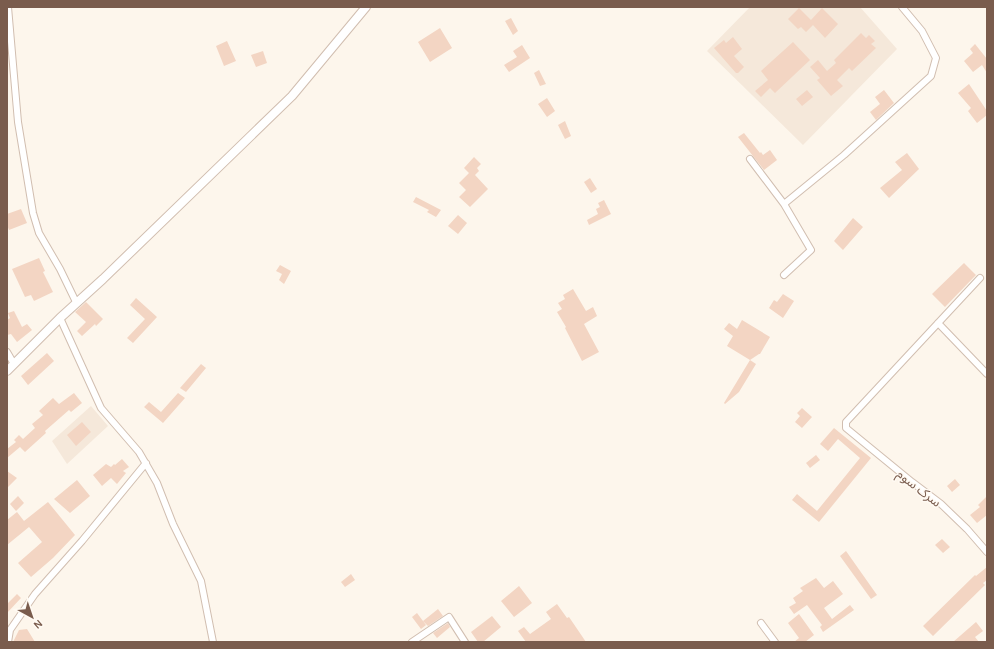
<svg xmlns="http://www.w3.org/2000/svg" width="994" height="649" viewBox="0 0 994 649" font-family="Karla,'Noto Sans Arabic',sans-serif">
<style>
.residential{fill:#f5e8da}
.building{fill:#f3d5c3}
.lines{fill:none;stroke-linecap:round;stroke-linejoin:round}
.minor-casing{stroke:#d1beb0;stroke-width:8}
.tertiary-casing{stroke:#d1beb0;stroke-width:10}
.minor{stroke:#fff;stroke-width:6}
.tertiary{stroke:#fff;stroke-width:8}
.labels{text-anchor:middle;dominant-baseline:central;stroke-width:3;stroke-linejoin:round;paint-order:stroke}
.street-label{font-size:13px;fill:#7a5c4d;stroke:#fffaf3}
</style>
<rect width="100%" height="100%" fill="#fdf6ec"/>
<!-- residential -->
<path class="residential" d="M750,7h110l37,42 -94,96 -96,-94z
M91,406l17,20 -41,38 -15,-23z"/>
<!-- building -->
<path class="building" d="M799,8l12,12 11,-12 16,16 -13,14 -12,-13 -7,7 -5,-5 -3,2 -10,-10z
M511,18l7,13 -5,4 -8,-14z
M440,28l12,20 -22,14 -12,-20z
M861,33l5,5 3,-3 6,6 -4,3 5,4 -24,23 -3,-3 -12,12 6,6 -12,10 -14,-16 3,-2 -10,-11 8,-7 9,11 9,-8 -2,-3z
M733,37l9,12 -8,7 10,11 -6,6h-2l-22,-25 10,-8 2,3z
M227,41l9,20 -12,5 -8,-20z
M793,42l17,18 -35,33 -5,-5 -9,9 -6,-6 13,-11 -7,-9z
M975,44l12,15v14l-5,-8 -9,7 -9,-11 9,-8 -3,-4z
M522,45l8,13 -21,14 -5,-7 13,-8 -4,-6z
M263,51l4,12 -11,4 -5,-12z
M539,70l7,14 -6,2 -6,-13z
M969,84l18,27v4l-10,8 -9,-12 3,-3 -13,-15z
M807,90l6,7 -11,9 -6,-7z
M884,90l10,13 -18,17 -6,-8 10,-8 -5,-7z
M547,98l8,13 -8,6 -9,-13z
M565,121l6,15 -6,3 -7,-14z
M744,133l16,20 1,-1 2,3 7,-5 7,10 -13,10 -26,-33z
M907,153l12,16 -30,29 -9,-10 22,-18 -7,-8z
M474,157l7,7 -4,4 2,3 -4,4 13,14 -18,18 -11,-10 7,-7 -7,-7 10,-10 -5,-5z
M590,178l7,11 -6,4 -7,-11z
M416,197l25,13 -5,7 -9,-5 2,-2 -16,-8z
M604,200l7,14 -22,11 -2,-5 11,-6 -2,-5 4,-2 -2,-4z
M21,209l6,14 -18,7 -2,-5v-11z
M458,215l9,8 -9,11 -10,-8z
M853,218l10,9 -20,23 -9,-9z
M39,258l6,13 -2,1 10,20 -19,9 -3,-6 -6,2 -13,-28z
M964,263l12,12 -31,32 -13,-13z
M280,265l11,6 -7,13 -5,-4 3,-6 -6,-3z
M573,289l13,22 7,-4 4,9 -13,8 15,28 -17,9 -17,-33 1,-1 -9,-15 5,-3 -4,-6 7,-4 -2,-4z
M783,294l11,7 -11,17 -14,-10 5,-8 3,2z
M136,298l21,19 -24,26 -6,-5 18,-19 -15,-14z
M86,302l17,17 -7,7 -1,-2 -13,12 -5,-5 9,-9 -11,-10z
M14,311l8,16 5,-3 5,6 -15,12 -6,-8 -4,1v-15l3,-2 -2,-5z
M742,320l28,17 -10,17h-1l-9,6 -23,-14 6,-10 -9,-7 5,-6 8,6z
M47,353l7,8 -26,24 -7,-9z
M750,360l6,4 -17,28 -14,12 -1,-1z
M201,364l5,4 -20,24 -6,-4z
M74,393l8,10 -11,9 -2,-2 -24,21 1,2 -21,19 -5,-5 -13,11v-9l9,-7 -2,-2 5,-5 4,4 12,-11 -3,-4 11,-9 -4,-4 14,-13 6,6z
M178,393l7,5 -22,25 -19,-16 5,-5 12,10z
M802,408l10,9 -10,11 -7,-6 5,-6 -3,-3z
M82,422l9,10 -15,14 -9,-11z
M834,428l37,30 -52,64 -27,-22 5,-6 20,17 43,-53 -22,-19 -10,12 -8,-7z
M816,455l4,5 -10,8 -4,-5z
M122,459l7,8 -6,4 3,2 -9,11 -6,-6 -9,8 -9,-11 13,-11 5,3 3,-3 1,1z
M7,471l10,7 -10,10z
M955,479l5,6 -8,7 -5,-6z
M77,480l13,16 -20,17 -16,-14z
M18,496l6,7 -8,8 -6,-7z
M987,496v19l-10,8 -7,-8 10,-8 -2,-2z
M48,502l27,33 -22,23 -22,19 -13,-14 24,-21 -13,-15 -22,18v-25l10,-8 7,9z
M942,539l8,8 -7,6 -8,-8z
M846,551l31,44 -6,4 -31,-43z
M987,567v13l-4,3 2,2 -52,51 -10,-10 52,-51 1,1z
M351,574l4,6 -10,7 -4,-5z
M816,578l8,10 9,-7 10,13 -19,14 8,11 18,-14 4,5 -31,22 -3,-5 2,-2 -15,-20 -13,9 -5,-7 7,-4 -3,-5 10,-7 -3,-3z
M519,586l13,17 -18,14 -13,-16z
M17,594l4,4 -14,15v-9z
M557,604l10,14 2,-1 17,25h-60l-8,-11 6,-4 6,7 21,-15 -5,-7z
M438,609l5,7 -15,10 -5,-5z
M417,613l9,12 -5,4 -9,-12z
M799,614l15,21 -9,7h-11l5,-4 -11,-15z
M492,616l9,11 -18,15h-5l-7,-10z
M976,622l7,9 -8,6 4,5h-26z
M448,623l2,4 -13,11 -4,-5z
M27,629l8,13h-22l6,-12z"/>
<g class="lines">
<defs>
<path id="minor" d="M8,7l10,115 15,91 6,20 21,36 16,33
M750,159l34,45 27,46 -27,25
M784,204l60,-49 87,-79 5,-18 -14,-27 -20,-24
M980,278l-134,144v6l66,54 29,22 26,25 20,23
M60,318l41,90 38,44 18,31 16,41 28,57 12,61
M938,323l49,51
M7,352l7,12
M761,623l14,19
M8,642l2,-12 25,-36 47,-53 64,-78
M412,642l37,-25 16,25"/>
<path id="tertiary" d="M7,371l53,-53 43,-39 189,-183 74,-89"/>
</defs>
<!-- minor casing -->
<use href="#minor" class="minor-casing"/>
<!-- tertiary casing -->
<use href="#tertiary" class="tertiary-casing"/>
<!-- minor -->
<use href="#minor" class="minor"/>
<!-- tertiary -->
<use href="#tertiary" class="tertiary"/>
</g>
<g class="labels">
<!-- street labels -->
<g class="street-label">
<text transform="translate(919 488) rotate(38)">سرک سوم</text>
</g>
</g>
<!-- border -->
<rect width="994" height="649" fill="none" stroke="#7a5c4d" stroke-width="16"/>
<!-- north arrow -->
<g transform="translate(32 617) rotate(140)" stroke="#fffaf3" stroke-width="3" paint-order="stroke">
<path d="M0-3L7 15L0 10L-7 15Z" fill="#7a5c4d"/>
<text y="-6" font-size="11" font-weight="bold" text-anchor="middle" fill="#7a5c4d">N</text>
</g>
</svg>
